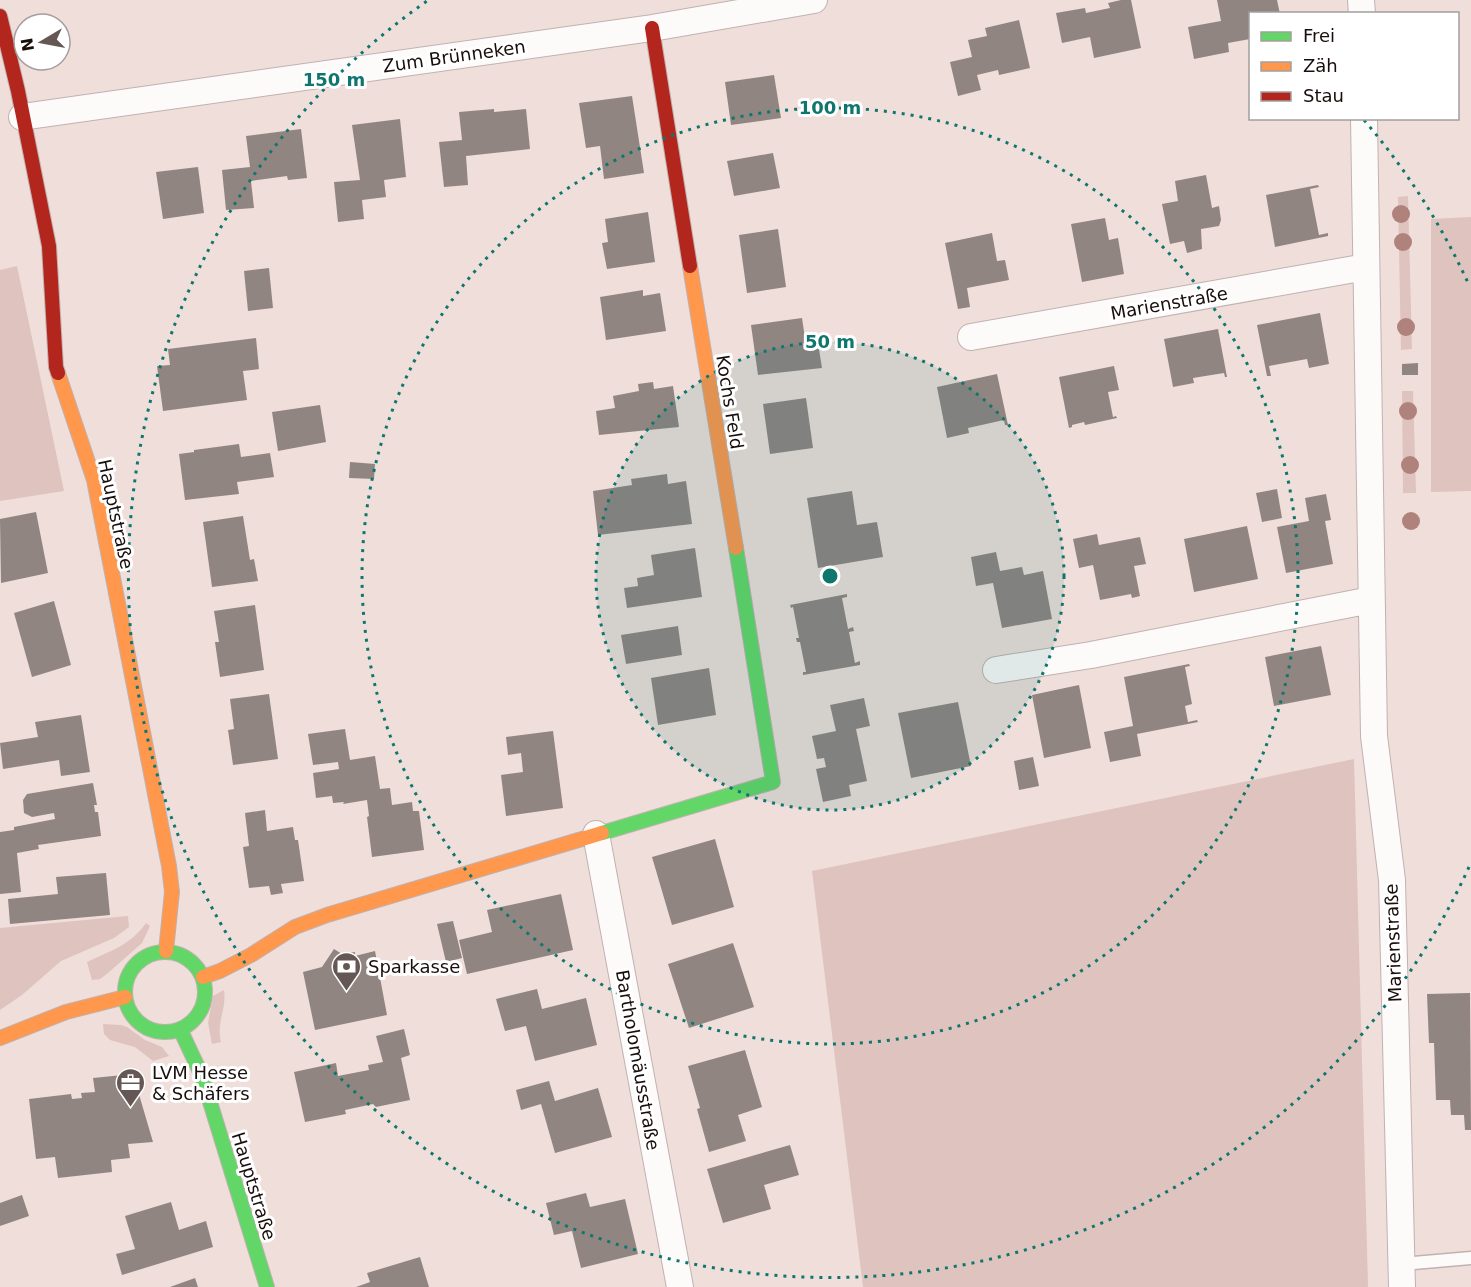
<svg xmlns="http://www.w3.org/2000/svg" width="1471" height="1287" viewBox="0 0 1471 1287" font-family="'DejaVu Sans',sans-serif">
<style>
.green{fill:#dfc3be}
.building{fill:#918582}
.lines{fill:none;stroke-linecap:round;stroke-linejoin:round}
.lane-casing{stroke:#c0b2b0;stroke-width:15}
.street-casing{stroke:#c0b2b0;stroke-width:28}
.fast-casing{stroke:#c0b2b0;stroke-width:16}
.slow-casing{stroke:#c0b2b0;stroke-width:16}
.jam-casing{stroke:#c0b2b0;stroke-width:16}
.lane{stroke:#fdfafa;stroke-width:12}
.street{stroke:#fdfafa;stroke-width:26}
.fast{stroke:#63d668;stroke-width:14}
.slow{stroke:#ff974d;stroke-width:14}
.jam{stroke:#b3261e;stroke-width:14}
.tree{fill:#af827c}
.ring{fill:none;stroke:#0f766e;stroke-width:3;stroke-dasharray:3 6}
.labels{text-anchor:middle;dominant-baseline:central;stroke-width:6;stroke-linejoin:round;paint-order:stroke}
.street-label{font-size:18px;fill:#180e0c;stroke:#fff}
.poi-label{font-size:18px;fill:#180e0c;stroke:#fff;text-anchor:start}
.centre{fill:#0f766e;stroke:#fff;stroke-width:3}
.ring-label{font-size:18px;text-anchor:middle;font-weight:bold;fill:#0f766e;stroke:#fff;stroke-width:6;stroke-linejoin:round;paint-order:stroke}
</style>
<rect width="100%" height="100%" fill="#f0dedb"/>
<!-- green -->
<path class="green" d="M1408,196l4,153 -11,1 -3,-153z
M1471,217v274l-40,1v-273z
M17,266l47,225 -64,10v-231z
M1402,391h11l3,102h-13z
M1354,759l14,528h-505l-51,-416z
M128,916l1,11 -15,11 -53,23 -39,34 -22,15v-82z
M146,923l4,3 -8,17 -34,30 -8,6 -8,1 -5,-18c23,-11 44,-17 59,-39z
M224,990c3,19 -8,32 -3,52l-9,2 -4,-21 5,-27z
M103,1024l18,1 6,2 18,13 17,7 7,9 -16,5 -18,-14 -25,-7 -6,-6z"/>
<!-- building -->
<path class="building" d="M1121,0h10l10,48 -47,10 -4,-21 -28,6 -6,-30 29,-5 1,5 24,-5 -2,-5z
M1217,0h60l3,14h-30v25l-22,4 1,9 -35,7 -6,-32 33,-6z
M1019,20l11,48 -31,7 -1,-5 -21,5 4,15 -23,6 -8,-34 22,-5 -4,-17 19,-4 -2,-8z
M774,75l7,43 -50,7 -6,-43z
M632,96l12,77 -40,6 -4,-33 -14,2 -7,-45z
M494,109v3l32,-3 4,40 -64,7 2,29 -24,2 -5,-45 23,-2 -3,-28z
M400,119l6,58 -22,3 2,17 -24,3 2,19 -26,3 -4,-40 26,-2 -8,-55z
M301,129l6,49 -19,2 -1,-4 -36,5 3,27 -28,2 -4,-40 28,-3 -4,-31z
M773,153l7,35 -46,8 -7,-35z
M198,167l6,46 -41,6 -7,-47z
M1206,175l6,33 7,-2 2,14 -2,6 -18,3 1,20 -15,4 -3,-12 -14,3 -8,-40 16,-3 -3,-20z
M1318,185l1,2 -9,2 9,46 9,-2v3l-53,11 -9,-52z
M648,212l7,50 -48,7 -5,-26 6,-1 -3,-23z
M1105,218l4,22 9,-2 6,36 -42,8 -11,-58z
M778,229l8,58 -39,6 -8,-58z
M992,233l5,28 8,-1 4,20 -42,8 3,19 -12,2 -13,-66z
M269,268l4,40 -25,3 -4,-40z
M643,290v6l17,-3 6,38 -60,9 -6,-43z
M1320,313l9,51 -20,4 -2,-9 -38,7 2,10h-4l-10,-51z
M802,318l4,27 12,-2 4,25 -64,7 -7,-50z
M1218,329l9,48h-2l-1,-4 -31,5 1,5 -21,4 -9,-48z
M256,338l3,31 -16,2 4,29 -84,11 -6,-45 13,-1 -2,-16z
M1418,363v12h-16v-11z
M1114,366l5,24 -11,2 5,25 3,-1 1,2 -32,7 -1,-3 -12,3v2l-3,1 -10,-51z
M997,374l11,51h-3l-1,-5 -36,8 1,5 -22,5 -10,-51z
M653,382l1,7 19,-3 6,41 -80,8 -3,-24 19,-3 -2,-12 26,-5 -1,-7z
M806,398l7,50 -43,6 -7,-50z
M320,405l6,37 -48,9 -6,-39z
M239,444l2,13 29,-4 4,24 -37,5 2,12 -54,6 -6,-46 15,-2v-2z
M350,462l25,2 -1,15 -25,-1z
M667,474l1,10 18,-3 6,43 -94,11 -5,-44 39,-6 -1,-6z
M1277,489l5,29 -20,4 -6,-29z
M852,491l5,34 20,-3 6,35 -65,11 -11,-70z
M1326,494l5,26 -6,1 8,43 -47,9 -9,-46 32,-6 -4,-23z
M36,512l12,61 -47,10 -1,-64z
M243,516l7,44 4,-1 4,22 -46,6 -9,-65z
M1247,526l11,53 -64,13 -10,-53z
M1097,534l2,11 41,-8 6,27 -12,2 6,30 -8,2 -1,-4 -31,6 -7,-35 -14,3 -6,-29z
M695,548l7,49 -75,11 -3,-20 14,-2 -1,-8 17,-3 -3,-20z
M996,552l4,19 22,-4 2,8 19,-4 9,48 -50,9 -9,-45 -17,3 -5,-29z
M847,594v3l-5,1 6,31 5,-2 1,4 -5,1 6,31 5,-2v4l-57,10v-3h3l-6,-30h-3l-1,-4h3l-6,-31 -2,1 -1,-3z
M54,601l17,64 -39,12 -18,-64z
M255,605l9,65 -44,7 -5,-35h4l-5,-31z
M678,626l4,29 -56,9 -5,-29z
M1321,646l10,49 -57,11 -9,-49z
M1189,664l1,2 -5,1 7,37 -7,2 3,16 9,-2 1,2 -61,12 4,22 -31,6 -6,-30 29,-6 -9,-49z
M709,668l7,47 -58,10 -7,-47z
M1079,685l12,63 -47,10 -12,-63z
M269,694l9,65 -45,6 -5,-35 6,-1 -4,-30z
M864,698l6,28 -14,3 11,52 -18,4 2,11 -28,6 -7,-33 10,-2 -2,-9 -7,1 -5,-23 24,-5 -6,-26z
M958,702l13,64 -60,12 -13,-65z
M81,715l9,57 -29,4 -2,-16 -56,9 -3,-26 38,-6 -3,-15z
M345,729l5,31 25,-4 5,33 10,-1 2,17 20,-3 1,9h6l5,39 -52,7 -5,-40 2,-1 -2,-16 -24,4 1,-2 -11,1 -1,-7 -16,2 -3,-25 26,-4 -1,-7 -25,3 -5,-31z
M553,731l10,77 -57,8 -5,-41 22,-3 -2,-19 -13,2 -2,-18z
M1033,757l6,29 -20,4 -5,-29z
M93,783l4,22h-3l1,7h3l3,24 -63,9 1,4 -22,4 4,39 -21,2v-62l14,-2v-3l41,-8 -1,-6 -22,4 -8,-4 -1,-13 4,-6z
M265,810l2,21 26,-4 2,13h3l6,41 -23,3 2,9 -12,2 -2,-9 -20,2 -6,-41 6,-1 -4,-33z
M715,839l19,68 -62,18 -20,-68z
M106,873l4,42 -100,9 -2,-25 50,-5 -2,-17z
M561,894l12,56 -106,24 -8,-34 33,-8 -5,-22z
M453,921l9,37 -16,4 -9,-38z
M733,943l21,64 -65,21 -21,-64z
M334,949l8,5 13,-2v4l20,-5 12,64 -72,15 -12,-58 19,-5z
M537,989l5,20 44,-11 11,47 -62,16 -9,-35 -21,5 -9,-32z
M1470,993l1,137h-6l-1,-15h-13l-1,-15h-14l-2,-57h-5l-2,-49z
M404,1029l6,26 -9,3 9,42 -34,7 -3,-3 -28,6 1,4 -41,8 -11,-50 42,-9 2,13 31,-6 -1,-5 15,-3 -7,-26z
M745,1050l17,57 -24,8 8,26 -37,11 -12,-43 3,-1 -12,-42z
M133,1074l20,68 -25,2 2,14 -19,2 1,12 -54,6 -3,-21 -19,2 -7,-60 42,-5 1,5 10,-1 -1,-5 14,-1 -2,-14z
M549,1081l6,20 43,-13 14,49 -57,16 -14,-49 -20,6 -5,-20z
M790,1145l9,30 -35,10 7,24 -48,14 -16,-54z
M586,1193l4,14 35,-8 13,55 -57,14 -9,-37 -18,4 -8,-32z
M22,1195l7,21 -29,10v-23z
M171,1202l8,28 27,-9 7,26 -91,28 -6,-21 19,-5 -10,-33z
M420,1257l9,30h-73l14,-5 -3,-9z
M195,1278l3,9h-28z"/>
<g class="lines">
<defs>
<path id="lane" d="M1402,1264l69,-6"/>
<path id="street" d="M1361,0l1,14
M22,117l630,-89 162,-28
M1364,118l10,618 18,144 10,407
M971,337l395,-70
M996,670l95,-15 280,-55
M596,834l84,453"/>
<path id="fast" d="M602,833l171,-51 -37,-234
M125 992a40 40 0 1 1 80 0a40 40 0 1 1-80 0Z
M180,1029l22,47 65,211"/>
<path id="slow" d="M690,266l46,282
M58,373l36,107 75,386 3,26 -6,59
M203,977l17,-6 31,-16 44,-28 32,-12 275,-82
M0,1038l66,-26 59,-15"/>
<path id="jam" d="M0,16l18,75 31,155 7,121 2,6
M652,28l38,238"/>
</defs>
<!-- lane casing -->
<use href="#lane" class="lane-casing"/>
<!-- street casing -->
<use href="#street" class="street-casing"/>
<!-- fast casing -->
<use href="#fast" class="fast-casing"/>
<!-- slow casing -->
<use href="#slow" class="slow-casing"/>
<!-- jam casing -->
<use href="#jam" class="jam-casing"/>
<!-- lane -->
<use href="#lane" class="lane"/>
<!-- street -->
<use href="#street" class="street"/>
<!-- fast -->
<use href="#fast" class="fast"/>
<!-- slow -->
<use href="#slow" class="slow"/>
<!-- jam -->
<use href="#jam" class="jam"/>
</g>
<!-- trees -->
<g class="tree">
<circle cx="1401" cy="214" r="9"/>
<circle cx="1403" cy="242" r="9"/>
<circle cx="1406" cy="327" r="9"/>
<circle cx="1408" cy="411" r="9"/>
<circle cx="1410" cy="465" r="9"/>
<circle cx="1411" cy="521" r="9"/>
</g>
<!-- distance rings -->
<circle cx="830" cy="576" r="234" fill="#0f766e" fill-opacity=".12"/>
<g class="ring">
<circle cx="830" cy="576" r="234"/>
<circle cx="830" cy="576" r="468"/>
<path d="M1469 867A702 702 0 1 1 427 1M1364 120A702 702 0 0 1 1469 285"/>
</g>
<!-- icons -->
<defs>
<symbol id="bank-pin" viewBox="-11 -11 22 30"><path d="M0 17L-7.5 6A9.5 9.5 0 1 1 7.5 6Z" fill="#645754" stroke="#fff"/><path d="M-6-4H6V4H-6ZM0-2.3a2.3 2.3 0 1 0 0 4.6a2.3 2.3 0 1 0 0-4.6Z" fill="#fff"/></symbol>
<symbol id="office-pin" viewBox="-11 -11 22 30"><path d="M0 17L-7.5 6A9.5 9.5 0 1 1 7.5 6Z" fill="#645754" stroke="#fff"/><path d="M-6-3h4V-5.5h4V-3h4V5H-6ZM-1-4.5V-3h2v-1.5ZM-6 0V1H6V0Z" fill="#fff"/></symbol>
</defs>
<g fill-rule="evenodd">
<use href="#bank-pin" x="330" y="950" width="33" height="45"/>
<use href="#office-pin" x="114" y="1066" width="33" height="45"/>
</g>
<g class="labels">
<!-- street labels -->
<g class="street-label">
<text transform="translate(454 56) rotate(-8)">Zum Brünneken</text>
<text transform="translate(1169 303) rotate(-10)">Marienstraße</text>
<text transform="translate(730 402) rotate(81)">Kochs Feld</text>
<text transform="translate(116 514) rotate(78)">Hauptstraße</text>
<text transform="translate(1393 943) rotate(-92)">Marienstraße</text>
<text transform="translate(638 1060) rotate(80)">Bartholomäusstraße</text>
<text transform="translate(254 1186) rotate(73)">Hauptstraße</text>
</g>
<!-- poi labels -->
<g class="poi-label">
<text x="368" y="966">Sparkasse</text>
<text x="152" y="1072">LVM Hesse<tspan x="152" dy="21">&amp; Schäfers</tspan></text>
</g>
</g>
<circle cx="830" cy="576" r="9" class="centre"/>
<g class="ring-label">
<text x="334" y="86">150 m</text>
<text x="830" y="114">100 m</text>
<text x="830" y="348">50 m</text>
</g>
<!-- legend -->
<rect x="1249" y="12" width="210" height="108" fill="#ffffff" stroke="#a39f9e" stroke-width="1.5"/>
<rect x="1261" y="32" width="30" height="9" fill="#63d668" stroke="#a39f9e" stroke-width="1.5"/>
<text x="1303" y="42" font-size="18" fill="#180e0c">Frei</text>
<rect x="1261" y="62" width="30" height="9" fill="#ff974d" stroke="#a39f9e" stroke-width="1.5"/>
<text x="1303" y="72" font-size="18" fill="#180e0c">Zäh</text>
<rect x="1261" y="92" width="30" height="9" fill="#b3261e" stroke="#a39f9e" stroke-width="1.5"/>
<text x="1303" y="102" font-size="18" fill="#180e0c">Stau</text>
<!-- north arrow -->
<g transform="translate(42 42) rotate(260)"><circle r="28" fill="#ffffff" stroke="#a39f9e" stroke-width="1.5"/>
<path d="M0-4.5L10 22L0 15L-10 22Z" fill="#645754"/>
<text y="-9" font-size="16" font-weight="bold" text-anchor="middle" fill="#180e0c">N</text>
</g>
</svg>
